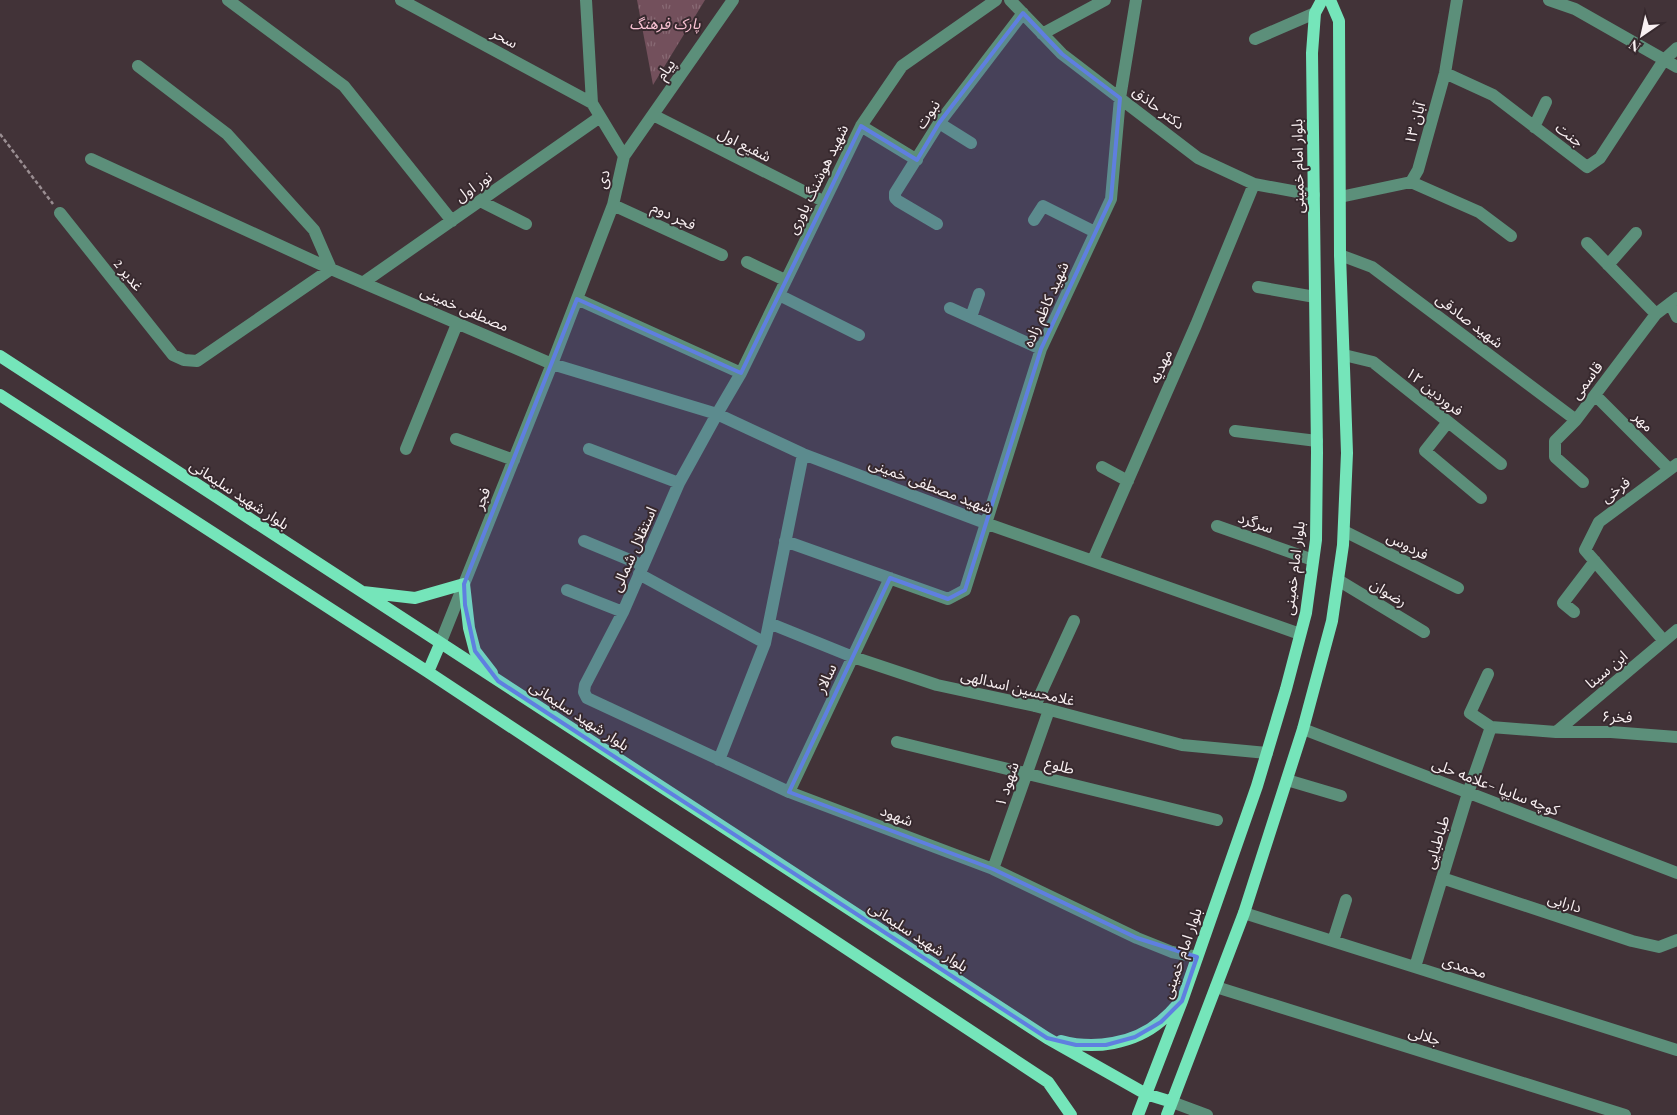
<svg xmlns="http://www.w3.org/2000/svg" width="1677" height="1115" viewBox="0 0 1677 1115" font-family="'Playfair Display','Noto Sans Arabic',serif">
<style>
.park{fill:url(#park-tufts)}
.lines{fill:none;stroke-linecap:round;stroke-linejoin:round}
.path{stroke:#9a8e92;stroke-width:2.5;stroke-dasharray:4 2.5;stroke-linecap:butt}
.minor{stroke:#5c8f7a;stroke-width:12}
.major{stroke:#75e5ba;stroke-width:12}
.marked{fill:#5f7fe0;fill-opacity:0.2;stroke:#5f7fe0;stroke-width:4;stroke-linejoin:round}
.labels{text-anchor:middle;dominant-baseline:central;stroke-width:4;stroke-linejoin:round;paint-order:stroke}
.park-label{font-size:15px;font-style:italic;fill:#fac3d4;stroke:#37292e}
.street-label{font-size:15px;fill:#f9f0f2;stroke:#37292e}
</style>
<defs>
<pattern id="park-tufts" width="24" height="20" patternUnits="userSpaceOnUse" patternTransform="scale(1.25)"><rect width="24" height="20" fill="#73505c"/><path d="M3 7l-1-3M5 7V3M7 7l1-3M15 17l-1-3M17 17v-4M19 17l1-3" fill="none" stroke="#886a74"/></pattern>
</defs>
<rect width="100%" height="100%" fill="#423338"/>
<!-- park -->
<path class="park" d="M637,0h68l-52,85z"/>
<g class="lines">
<!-- path -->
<path class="path" d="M0,134l53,70"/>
<!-- minor -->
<path class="minor" d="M228,0l116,86 108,135
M401,0l191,103
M996,0l-94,66 -41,60 -120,247 -24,41 -38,69 -56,129 -38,73 -1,7 3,6 202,94 204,77 144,69 35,14 25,5
M1010,0l52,54 136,104 56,26 60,11
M1549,0l26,9 102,58
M1042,34l63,-34
M1255,39l60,-26
M138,66l89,68 87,96 17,39
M1445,73l48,22 94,72 13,-9 64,-98 13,-12
M653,115l170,86
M939,123l32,20
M861,126l56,34
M1534,127l12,-25
M624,156l109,-156
M91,159l240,110 221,95 165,50 86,40 182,69 315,111
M1411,182l68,30 32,24
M1340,197l71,-15 7,-12 27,-97 12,-73
M480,201l46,23
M613,205l109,50
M60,213l113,142 11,5 13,1 134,-92
M1034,220l9,-14 52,26
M937,224l-39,-23 -3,-3v-5l44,-70 84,-110
M1587,243l69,71
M1340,255l32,12 204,153
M747,262l38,18
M1608,265l28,-32
M364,282l236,-165
M1258,287l57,10
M779,295l80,40
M577,299l164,74
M1670,303l7,14
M950,308l91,41
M971,317l8,-23
M1344,355l29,7 128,102
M1595,395l74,74
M1448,422l-23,29 56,47
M1235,431l82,10
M456,439l58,21
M406,449l51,-125
M589,449l90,34
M1102,467l26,14
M1583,482l-28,-25v-16l21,-21 80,-106 21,-16
M1217,526l96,34
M1344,531l114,57
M584,541l58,24
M785,541l163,58 17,-9 76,-241 70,-150 9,-101 16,-98
M1093,560l103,-235 58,-141
M639,574l126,69
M1338,580l86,52
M567,590l56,22
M1574,612l-11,-9 32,-42
M769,623l84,34 84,28 98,21 147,39 85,8
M1664,641l-79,-91 14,-28 78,-58
M440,644l112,-280 61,-159 11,-49 -32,-53 -6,-103
M1488,674l-18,39 21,14 65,5h55l66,5
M1035,706l39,-85
M1303,729l374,144
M1556,732l121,-102
M897,742l320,78
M719,760l46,-117 38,-189
M1287,780l54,16
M789,792l101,-214
M993,869l56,-159
M1442,878l190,63 27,6 18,-7
M1244,913l433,137
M1333,941l13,-41
M1415,967l53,-174 23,-66
M1216,987l409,128
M1172,1102l35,13"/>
<!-- major -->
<path class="major" d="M0,356l1047,682 99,56 26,8
M0,395l428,277 620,410 23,33
M363,592l52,6 49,-14 5,44 6,23 17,22
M428,672l12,-28
M1061,1041c33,9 73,3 100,-20 6,-5 12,-11 17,-17
M1138,1115l44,-114 75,-215 29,-97 20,-76 10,-73 1,-88 -5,-399 3,-40 7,-13
M1167,1115l77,-202 59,-184 29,-108 11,-76 4,-92 -7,-198 -1,-234 -9,-21"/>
</g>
<!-- marked area -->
<path class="marked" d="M1023,13l39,41 58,44 -9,101 -70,150 -76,241 -17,9 -58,-21 -101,214 204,77 144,69 60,19 -15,44 -21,21 -26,15 -29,8h-30l-29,-7 -549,-357 -23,-30 -10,-46 -1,-21 113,-285 164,74 120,-247 56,34 22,-37z"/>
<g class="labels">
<!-- park labels -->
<g class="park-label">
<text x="665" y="23">پارک فرهنگ</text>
</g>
<!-- street labels -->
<g class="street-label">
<text transform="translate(505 37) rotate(28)">سحر</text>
<text transform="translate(665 69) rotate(-55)">پیام</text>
<text transform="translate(1159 107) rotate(37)">دکتر حاذق</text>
<text transform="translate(927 114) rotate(-56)">نبوت</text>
<text transform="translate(1414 123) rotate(-75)">۱۳ آبان</text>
<text transform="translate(1570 134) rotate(37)">جنت</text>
<text transform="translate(745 144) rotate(27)">شفیع اول</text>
<text transform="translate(1297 166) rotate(-91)">بلوار امام خمینی</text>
<text transform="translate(602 179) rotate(-77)">دی</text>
<text transform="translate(817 179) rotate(-64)">شهید هوشنگ یاوری</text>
<text transform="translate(473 186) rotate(-35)">نور اول</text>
<text transform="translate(674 215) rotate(25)">فجر دوم</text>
<text transform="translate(129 274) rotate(51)">غدير 2</text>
<text transform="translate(1045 304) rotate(-66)">شهید کاظم زاده</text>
<text transform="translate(465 308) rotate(23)">مصطفی خمینی</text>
<text transform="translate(1470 320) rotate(37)">شهید صادقی</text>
<text transform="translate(1160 366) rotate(-66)">مهدیه</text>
<text transform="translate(1586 380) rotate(-53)">قاسمی</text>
<text transform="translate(1435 391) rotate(38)">۱۲ فروردین</text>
<text transform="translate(1644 421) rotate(45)">مهر</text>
<text transform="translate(931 485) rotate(21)">شهید مصطفی خمینی</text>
<text transform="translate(1615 489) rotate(-37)">فرخی</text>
<text transform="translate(240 494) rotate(33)">بلوار شهید سلیمانی</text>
<text transform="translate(481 498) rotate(-68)">فجر</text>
<text transform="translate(1256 522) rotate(19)">سرگرد</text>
<text transform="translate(1408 545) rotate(27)">فردوس</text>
<text transform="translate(633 549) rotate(-66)">استقلال شمالی</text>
<text transform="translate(1293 568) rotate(-83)">بلوار امام خمینی</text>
<text transform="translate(1389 592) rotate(31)">رضوان</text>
<text transform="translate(1606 669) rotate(-40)">ابن سینا</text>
<text transform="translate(825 678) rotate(-65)">سالار</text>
<text transform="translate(1018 687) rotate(13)">غلامحسین اسدالهی</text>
<text transform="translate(580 715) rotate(33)">بلوار شهید سلیمانی</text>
<text transform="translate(1617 716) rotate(2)">فخر۶</text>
<text transform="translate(1060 765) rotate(14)">طلوع</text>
<text transform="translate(1006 784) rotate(-71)">شهود ۱</text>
<text transform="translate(1496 786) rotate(21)">کوچه سایپا -علامه حلی</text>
<text transform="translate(897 815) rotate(21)">شهود</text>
<text transform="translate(1436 842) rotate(-73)">طباطبایی</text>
<text transform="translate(1565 902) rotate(18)">دارابی</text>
<text transform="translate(919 936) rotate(33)">بلوار شهید سلیمانی</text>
<text transform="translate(1181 953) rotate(-71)">بلوار امام خمینی</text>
<text transform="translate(1465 966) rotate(18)">محمدی</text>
<text transform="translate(1425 1035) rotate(18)">جلالی</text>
</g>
</g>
<!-- north arrow -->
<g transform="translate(1642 35) rotate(214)" stroke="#37292e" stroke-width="4" paint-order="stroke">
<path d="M0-4L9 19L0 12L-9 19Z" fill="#f9f0f2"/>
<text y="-8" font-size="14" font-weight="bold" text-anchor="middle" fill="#f9f0f2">N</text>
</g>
</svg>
